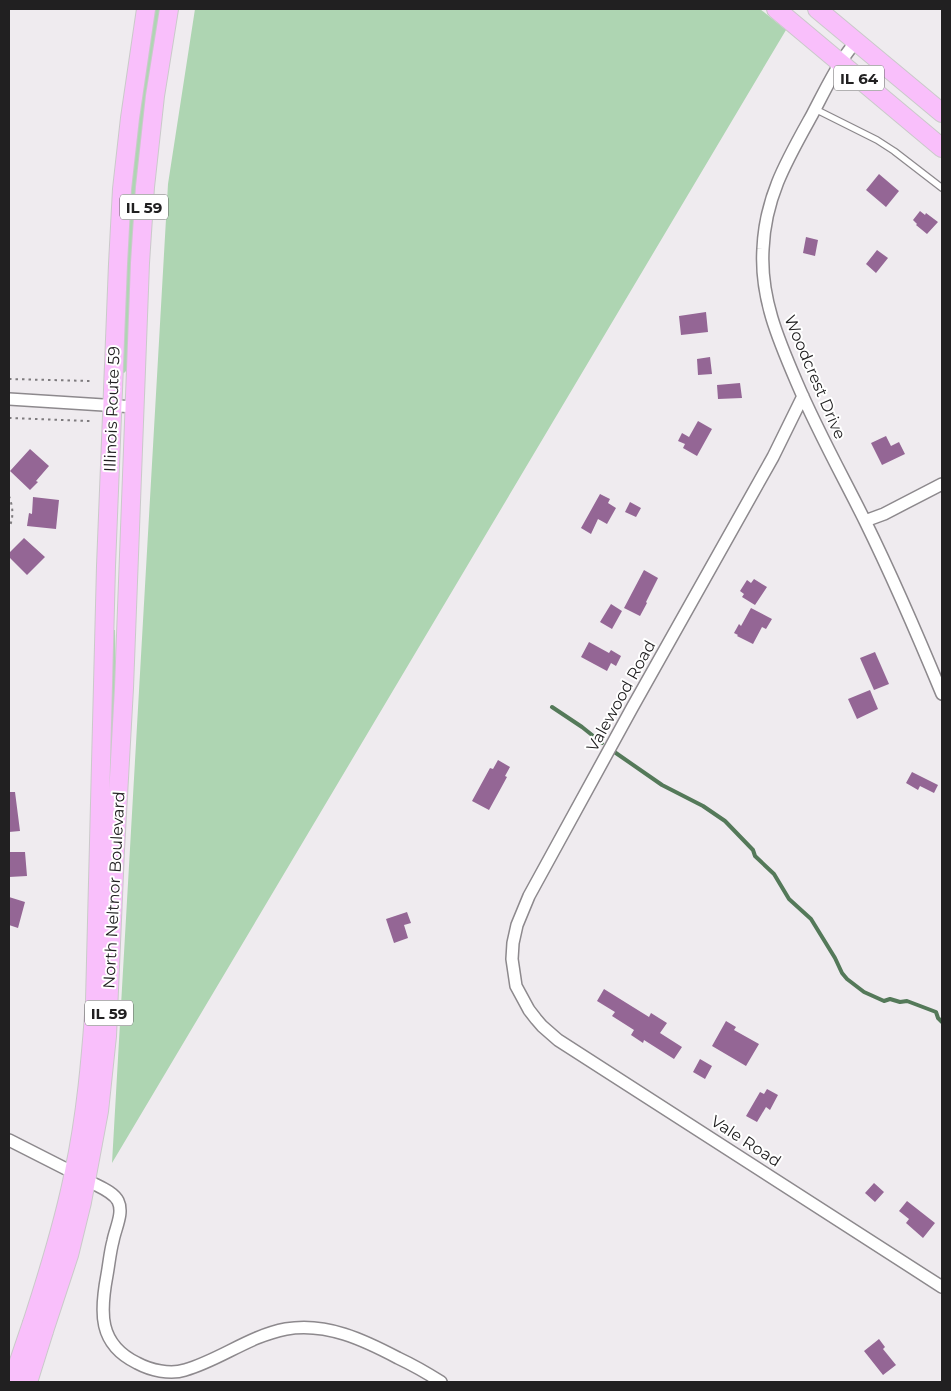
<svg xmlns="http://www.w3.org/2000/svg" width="951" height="1391" viewBox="0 0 951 1391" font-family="Montserrat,sans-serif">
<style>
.green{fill:#aed5b2}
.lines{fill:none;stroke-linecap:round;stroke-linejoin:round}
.stream{stroke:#547959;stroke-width:4}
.building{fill:#946695}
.lane-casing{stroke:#8d898d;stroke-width:8}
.street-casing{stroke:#8d898d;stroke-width:14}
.primary-casing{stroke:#cac9ca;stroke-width:20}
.path{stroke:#7e7b7e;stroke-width:2;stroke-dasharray:2.5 4;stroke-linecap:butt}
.lane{stroke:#fff;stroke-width:5.5}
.street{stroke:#fff;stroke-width:11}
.primary{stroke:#f9bffb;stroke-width:18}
.primary-bridge-casing{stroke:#cac9ca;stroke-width:20;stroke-linecap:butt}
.primary-bridge{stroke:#f9bffb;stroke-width:18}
.labels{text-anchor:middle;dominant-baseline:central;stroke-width:4;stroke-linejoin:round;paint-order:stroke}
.shield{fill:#fff;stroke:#646364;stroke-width:1}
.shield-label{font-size:15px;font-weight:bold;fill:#212021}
.street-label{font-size:16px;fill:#212021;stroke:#fff}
</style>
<rect width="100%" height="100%" fill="#efebef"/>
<!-- green -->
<path class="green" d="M154,9h7l-34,361 -3,3 -2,-1 6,-157 6,-66z
M195,9h565l26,21 -674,1133 56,-979z
M112,630h3l1,61 -6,118h-2z"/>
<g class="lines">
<!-- stream -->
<path class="stream" d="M552,707l30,20 20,16
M613,751l49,34 41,21 22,15 28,29 2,6 19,18 15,25 22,20 24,39 7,15 5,6 17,13 20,9 6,-2 10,3 7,-1 29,11 2,6 4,4"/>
</g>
<!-- building -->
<path class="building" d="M879,174l20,17 -13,16 -20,-17z
M920,211l5,4 1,-2 12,9 -11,12 -11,-9 1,-1 -4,-4z
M806,237l12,3 -3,16 -12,-3z
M877,250l11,8 -12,15 -10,-9z
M706,312l2,20 -27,3 -2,-19z
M710,357l2,17 -14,1 -1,-16z
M740,383l2,15 -24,1 -1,-14z
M698,421l14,8 -15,27 -14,-8 2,-4 -7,-3 4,-8 7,4z
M886,436l5,10 8,-4 6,12 -23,11 -11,-22z
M30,449l19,17 -13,15 2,1 -8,8 -20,-19z
M600,494l10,5 -2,4 8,5 -9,16 -9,-5 -7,15 -10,-6z
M33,497l26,3 -3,29 -29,-3 2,-13 3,1z
M630,502l11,6 -5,9 -11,-5z
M24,538l21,19 -18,18 -18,-18v-4z
M644,570l14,8 -12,24 1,1 -7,13 -16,-8z
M754,579l13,8 -12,18 -13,-8 2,-3 -4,-3 7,-11 4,3z
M611,604l11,7 -10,18 -12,-7z
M751,608l21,11 -6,10 -4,-2 -9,17 -16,-8 1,-1 -4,-2 5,-9 2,2z
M589,642l20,11 2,-3 10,6 -5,10 -5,-3 -4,8 -26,-14z
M875,652l14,32 -15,6 -14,-32z
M870,690l8,19 -21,10 -9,-20z
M498,760l12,7 -5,9 2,1 -18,33 -17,-9 18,-33 3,1z
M912,772l26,13 -4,8 -14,-7 -2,4 -12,-7z
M9,792h6l5,39 -11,1z
M9,852h16l2,24 -18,1z
M9,897l16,5 -7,26 -9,-3z
M407,912l4,11 -7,2 4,13 -14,5 -8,-24z
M604,989l45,28 2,-4 16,10 -7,10 22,14 -8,12 -30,-19 -1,3 -12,-8 3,-5 -22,-14 3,-4 -18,-11z
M726,1021l10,6 -2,3 25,14 -13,22 -34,-20z
M700,1059l12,7 -7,13 -12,-7z
M767,1089l11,6 -8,15 -4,-3 -9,15 -11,-6 14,-24 4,2z
M874,1183l10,9 -9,10 -10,-9z
M907,1201l28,22 -12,15 -17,-15 3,-4 -10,-8z
M879,1339l6,8 -2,2 13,16 -13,10 -19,-24z"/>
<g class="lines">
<defs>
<path id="lane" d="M815,109l62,31 17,11 48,37"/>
<path id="street" d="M856,41c-5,7 -11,14 -15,21 -11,17 -20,36 -29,53 -25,45 -47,82 -49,134 -3,48 15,90 34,134 20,47 45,92 68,138 28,57 53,115 77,173
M803,396l-30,61 -141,251 -103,188 -12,29 -4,18 -1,16 4,27 13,24 7,9 6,7 16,14 384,247
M9,399l126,8
M865,521l19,-7 58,-30
M9,1140l65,33
M87,1180c10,6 26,11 31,21 6,12 -3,28 -5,40 -3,11 -4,23 -6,34 -7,37 -9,69 30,88 13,7 33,12 48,7 35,-10 64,-34 101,-41 40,-7 78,11 112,29 15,7 29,15 43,24"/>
<path id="primary" d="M776,9l166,139
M817,9l125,104
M32,1323c16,-49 32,-100 42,-151 12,-56 17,-114 21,-171l11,-435 12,-302 4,-75 8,-71 16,-109
M44,1331l25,-76 13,-53 17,-91 8,-75 8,-186 9,-162 16,-425 5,-76 10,-91 14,-87"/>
</defs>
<!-- lane casing -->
<use href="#lane" class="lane-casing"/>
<!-- street casing -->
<use href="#street" class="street-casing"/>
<!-- primary casing -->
<use href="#primary" class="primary-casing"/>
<!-- path -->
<path class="path" d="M9,379l83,2
M9,418l81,3
M9,496c4,11 5,21 0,32"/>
<!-- lane -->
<use href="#lane" class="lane"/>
<!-- street -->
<use href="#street" class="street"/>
<!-- primary -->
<use href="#primary" class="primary"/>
<defs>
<path id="primary-bridge" d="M12,1382l20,-59
M28,1382l16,-51"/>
</defs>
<!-- primary-bridge casing -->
<use href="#primary-bridge" class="primary-bridge-casing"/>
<!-- primary-bridge -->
<use href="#primary-bridge" class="primary-bridge"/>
</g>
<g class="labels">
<!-- shield labels -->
<g class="shield">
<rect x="834" y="65.5" width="50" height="25" rx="4"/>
<rect x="120" y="194.5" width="48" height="25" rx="4"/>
<rect x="85" y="1000.5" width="48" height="25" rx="4"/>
</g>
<g class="shield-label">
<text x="859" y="78">IL 64</text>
<text x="144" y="207">IL 59</text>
<text x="109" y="1013">IL 59</text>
</g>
<!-- street labels -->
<g class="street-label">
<text transform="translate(815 377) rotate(67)">Woodcrest Drive</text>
<text transform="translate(112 409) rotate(-88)">Illinois Route 59</text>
<text transform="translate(621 696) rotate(-61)">Valewood Road</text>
<text transform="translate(114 890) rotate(-87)">North Neltnor Boulevard</text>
<text transform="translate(746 1141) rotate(33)">Vale Road</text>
</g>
</g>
<!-- border -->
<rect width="951" height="1391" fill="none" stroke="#212021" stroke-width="20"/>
</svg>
